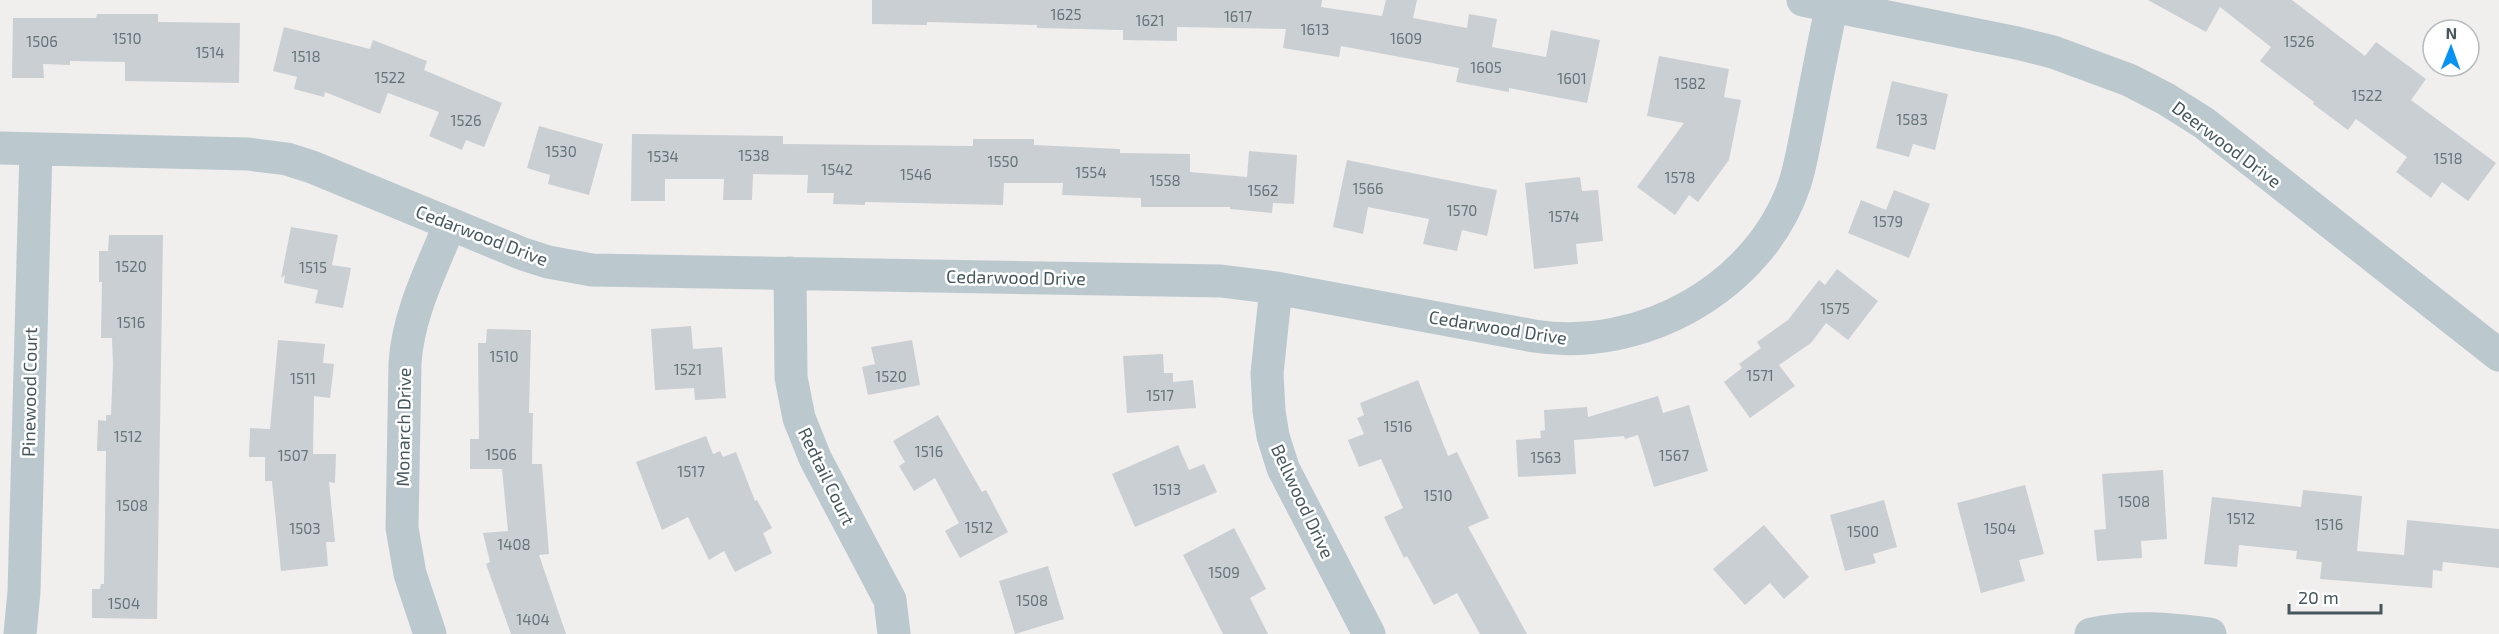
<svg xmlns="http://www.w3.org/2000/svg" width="2499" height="634" viewBox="0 0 2499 634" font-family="'Exo 2',sans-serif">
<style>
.building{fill:#cacfd3}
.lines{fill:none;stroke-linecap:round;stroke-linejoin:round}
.minor{stroke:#bbc9cf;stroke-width:33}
.labels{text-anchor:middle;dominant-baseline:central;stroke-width:5;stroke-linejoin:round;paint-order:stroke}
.number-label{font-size:15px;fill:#66747a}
.street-label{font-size:18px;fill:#45565d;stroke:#fff}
</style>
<rect width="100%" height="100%" fill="#f1eeee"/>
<!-- building -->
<path class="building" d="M872,0h450l-1,7 61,9 4,-16h31l-4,18 54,10 2,-14 28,5 -5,28 54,10 5,-27 49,10 -13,63 -78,-15v4l-53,-10 3,-14 -118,-22 -2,11 -56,-9 3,-19 -109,-2v14l-54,-1v-10l-86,-2v-3l-110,-3v3l-55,-1z
M2148,0h144l73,56 11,-14 50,37 -15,21 85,63 -28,38 -26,-19 -11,16 -35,-26 11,-15 -51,-38 -8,11 -35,-26 1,-2 -54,-41 11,-14 -51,-40 -14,25z
M97,14h61v8l82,1 -1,60 -114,-2v-19l-55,-1v4l-27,-1 1,14h-32l1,-60h83z
M284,27l86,22 3,-9 54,21 -3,9 78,33 -18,44 -18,-7 -4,10 -33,-14 10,-24 -51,-19 -8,21 -55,-22 -1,5 -30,-8 3,-12 -24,-6z
M1659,56l70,13 -5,28 17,3 -12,60 -31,42 -9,-7 -14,20 -38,-28 47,-64 -37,-7z
M1892,81l56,13 -13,56 -22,-6 -4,13 -33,-9z
M539,126l64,18 -14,51 -41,-11 2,-9 -23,-7z
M632,134l151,2v8l190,2v-7h61v6l86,4v4l70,1v18l57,5 2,-26 48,4 -3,49 -21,-1 -1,10 -42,-4v-2h-89v-9l-79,-3 1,-12h-59l-1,22 -138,-3v3l-32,-1 1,-11h-27l1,-18 -55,-1 -1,26h-29l1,-21h-59v22h-34z
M1347,160l150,30 -10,46 -25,-6 -5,21 -34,-7 6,-25 -61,-12 -5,27 -30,-7z
M1580,177l2,14 16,-1 5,51 -27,3 2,20 -44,5 -9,-86z
M1894,190l36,14 -21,54 -61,-25 13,-33 25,10z
M291,227l47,8 -6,30 19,3 -8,40 -28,-5 3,-13 -34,-7 1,-8 -4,3z
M109,235h54l-6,384 -65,-1v-29h8l1,-5h3l2,-133h-9l1,-31 8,1v-6h5l2,-51 -1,-26h-11l1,-56h-3v-31h9z
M1837,269l41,32 -30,39 -22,-17 -15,20 -32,22 16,21 -45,32 -26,-36 18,-14 -3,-4 22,-16 -4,-6 31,-22 31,-40 6,5z
M691,326l2,23 29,-2 4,51 -31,2 -1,-12 -39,2 -4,-61z
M487,329l44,1 -2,83h4l-1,51h10l7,90 -10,1 27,79h-55l-25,-70 4,-2 -7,-29 25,-2 -6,-62h-32v-30h9l-1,-96h8z
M278,340l47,4 -2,19 11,1 -4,34 -16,-2 -1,58h23l-1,29 -6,-1 6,60h-9l2,24 -47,5 -9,-90h-7v-24h-16l1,-29 20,1z
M912,340l8,45 -52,10 -6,-28 13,-3 -4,-17z
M1163,354l1,19h9v9l20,-2 3,28 -69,5 -4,-57z
M1418,380l30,76 9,-4 32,66 -21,9 59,107h-47l-23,-41 -23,12 -27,-49 -3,2 -20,-41 19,-9 -22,-49 -22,8 -11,-27 16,-6 -7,-16 7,-3 -4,-12z
M1658,396l5,17 26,-8 19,66 -54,16 -16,-52 -13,4 -1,-3 -50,4 2,34 -58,3 -2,-37 25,-2 -1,-7 5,-1 -1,-20 43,-3 1,10z
M938,415l44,77 4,-2 22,42 -48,26 -15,-27 14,-8 -24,-45 -21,13 -15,-25 6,-4 -12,-21z
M706,436l7,18 7,-3 3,6 13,-5 19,49 2,-1 15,28 -9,5 9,20 -37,19 -11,-21 -15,9 -21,-43 -26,13 -26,-68z
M1178,445l11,25 15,-6 13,28 -82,35 -23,-53z
M2163,470l4,69 -26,2 1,17 -45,3 -3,-31 12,-1 -4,-55z
M2025,485l19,69 -25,6 6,21 -44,12 -24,-90z
M2303,490l59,6 -5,55 47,4 3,-35 92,9v39l-56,-6 -1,9 -9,-1 -1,18 -112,-9 2,-17 -26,-3 1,-8 -58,-6 -2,22 -33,-3 8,-67 89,10z
M1884,500l13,47 -24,7 3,9 -31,8 -15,-56z
M1764,525l45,52 -25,22 -14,-16 -25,22 -32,-36z
M1234,528l32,61 -16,9 18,36h-45l-40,-79z
M1048,566l16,53 -49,15 -16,-53z"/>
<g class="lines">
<!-- minor -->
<path class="minor" d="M1803,0l214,43 36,9 76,28 37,19 38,24 295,232
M0,148l248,6 39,5 25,8 211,87 25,8 44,8 629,11 55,7 258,48c107,17 226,-48 261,-153 6,-19 9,-39 13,-58 8,-42 16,-84 25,-125
M790,273l1,104 8,41 16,40 75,142 4,34
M1276,288l-9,85 2,38 4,25 10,32 86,166
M20,634l4,-42 12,-443
M430,634l-20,-60 -8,-46 3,-165c3,-49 27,-95 45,-139
M2091,634c41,-9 79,-5 119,0"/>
</g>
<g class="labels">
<!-- number labels -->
<g class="number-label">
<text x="1066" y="14">1625</text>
<text x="1238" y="16">1617</text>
<text x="1150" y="20">1621</text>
<text x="1315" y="29">1613</text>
<text x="127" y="38">1510</text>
<text x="1406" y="38">1609</text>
<text x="42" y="41">1506</text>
<text x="2299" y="41">1526</text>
<text x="210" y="52">1514</text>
<text x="306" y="56">1518</text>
<text x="1486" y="67">1605</text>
<text x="390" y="77">1522</text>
<text x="1572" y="78">1601</text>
<text x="1690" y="83">1582</text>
<text x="2367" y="95">1522</text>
<text x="1912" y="119">1583</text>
<text x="466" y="120">1526</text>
<text x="561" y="151">1530</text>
<text x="754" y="155">1538</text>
<text x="663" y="156">1534</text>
<text x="2448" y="158">1518</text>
<text x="1003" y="161">1550</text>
<text x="837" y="169">1542</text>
<text x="1091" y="172">1554</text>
<text x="916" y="174">1546</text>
<text x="1680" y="177">1578</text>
<text x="1165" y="180">1558</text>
<text x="1368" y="188">1566</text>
<text x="1263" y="190">1562</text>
<text x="1462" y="210">1570</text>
<text x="1564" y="216">1574</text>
<text x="1888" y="221">1579</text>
<text x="131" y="266">1520</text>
<text x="313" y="267">1515</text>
<text x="1835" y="308">1575</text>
<text x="131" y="322">1516</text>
<text x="504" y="356">1510</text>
<text x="688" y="369">1521</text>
<text x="1760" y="375">1571</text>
<text x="891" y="376">1520</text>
<text x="303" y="378">1511</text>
<text x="1160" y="395">1517</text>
<text x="1398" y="426">1516</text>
<text x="128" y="436">1512</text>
<text x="929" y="451">1516</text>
<text x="501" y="454">1506</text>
<text x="293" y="455">1507</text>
<text x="1674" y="455">1567</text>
<text x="1546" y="457">1563</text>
<text x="691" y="471">1517</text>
<text x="1167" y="489">1513</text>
<text x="1438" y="495">1510</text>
<text x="2134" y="501">1508</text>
<text x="132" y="505">1508</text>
<text x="2241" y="518">1512</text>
<text x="2329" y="524">1516</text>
<text x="979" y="527">1512</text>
<text x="305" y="528">1503</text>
<text x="2000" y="528">1504</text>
<text x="1863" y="531">1500</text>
<text x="514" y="544">1408</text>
<text x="1224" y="572">1509</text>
<text x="1032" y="600">1508</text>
<text x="124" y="603">1504</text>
<text x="533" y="619">1404</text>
</g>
<!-- street labels -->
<g class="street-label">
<text transform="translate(2227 144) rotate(37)">Deerwood Drive</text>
<text transform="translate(482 235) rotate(21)">Cedarwood Drive</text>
<text transform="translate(1016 277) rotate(1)">Cedarwood Drive</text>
<text transform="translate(1498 327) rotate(9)">Cedarwood Drive</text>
<text transform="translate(29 392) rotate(-89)">Pinewood Court</text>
<text transform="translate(403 427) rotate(-89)">Monarch Drive</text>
<text transform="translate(827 476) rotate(64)">Redtail Court</text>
<text transform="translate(1303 501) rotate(65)">Bellwood Drive</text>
</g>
</g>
<!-- north arrow -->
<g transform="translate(2451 48) rotate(1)"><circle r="28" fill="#ffffff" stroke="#b5bbbe" stroke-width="1.5"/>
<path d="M0-4.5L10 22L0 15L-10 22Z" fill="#0892f1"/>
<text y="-9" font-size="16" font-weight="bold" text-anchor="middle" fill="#45565d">N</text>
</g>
<!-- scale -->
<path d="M2289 604v9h92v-9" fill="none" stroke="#45565d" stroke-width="3"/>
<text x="2298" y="604" font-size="18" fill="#45565d" stroke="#ffffff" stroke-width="4.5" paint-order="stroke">20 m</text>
</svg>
